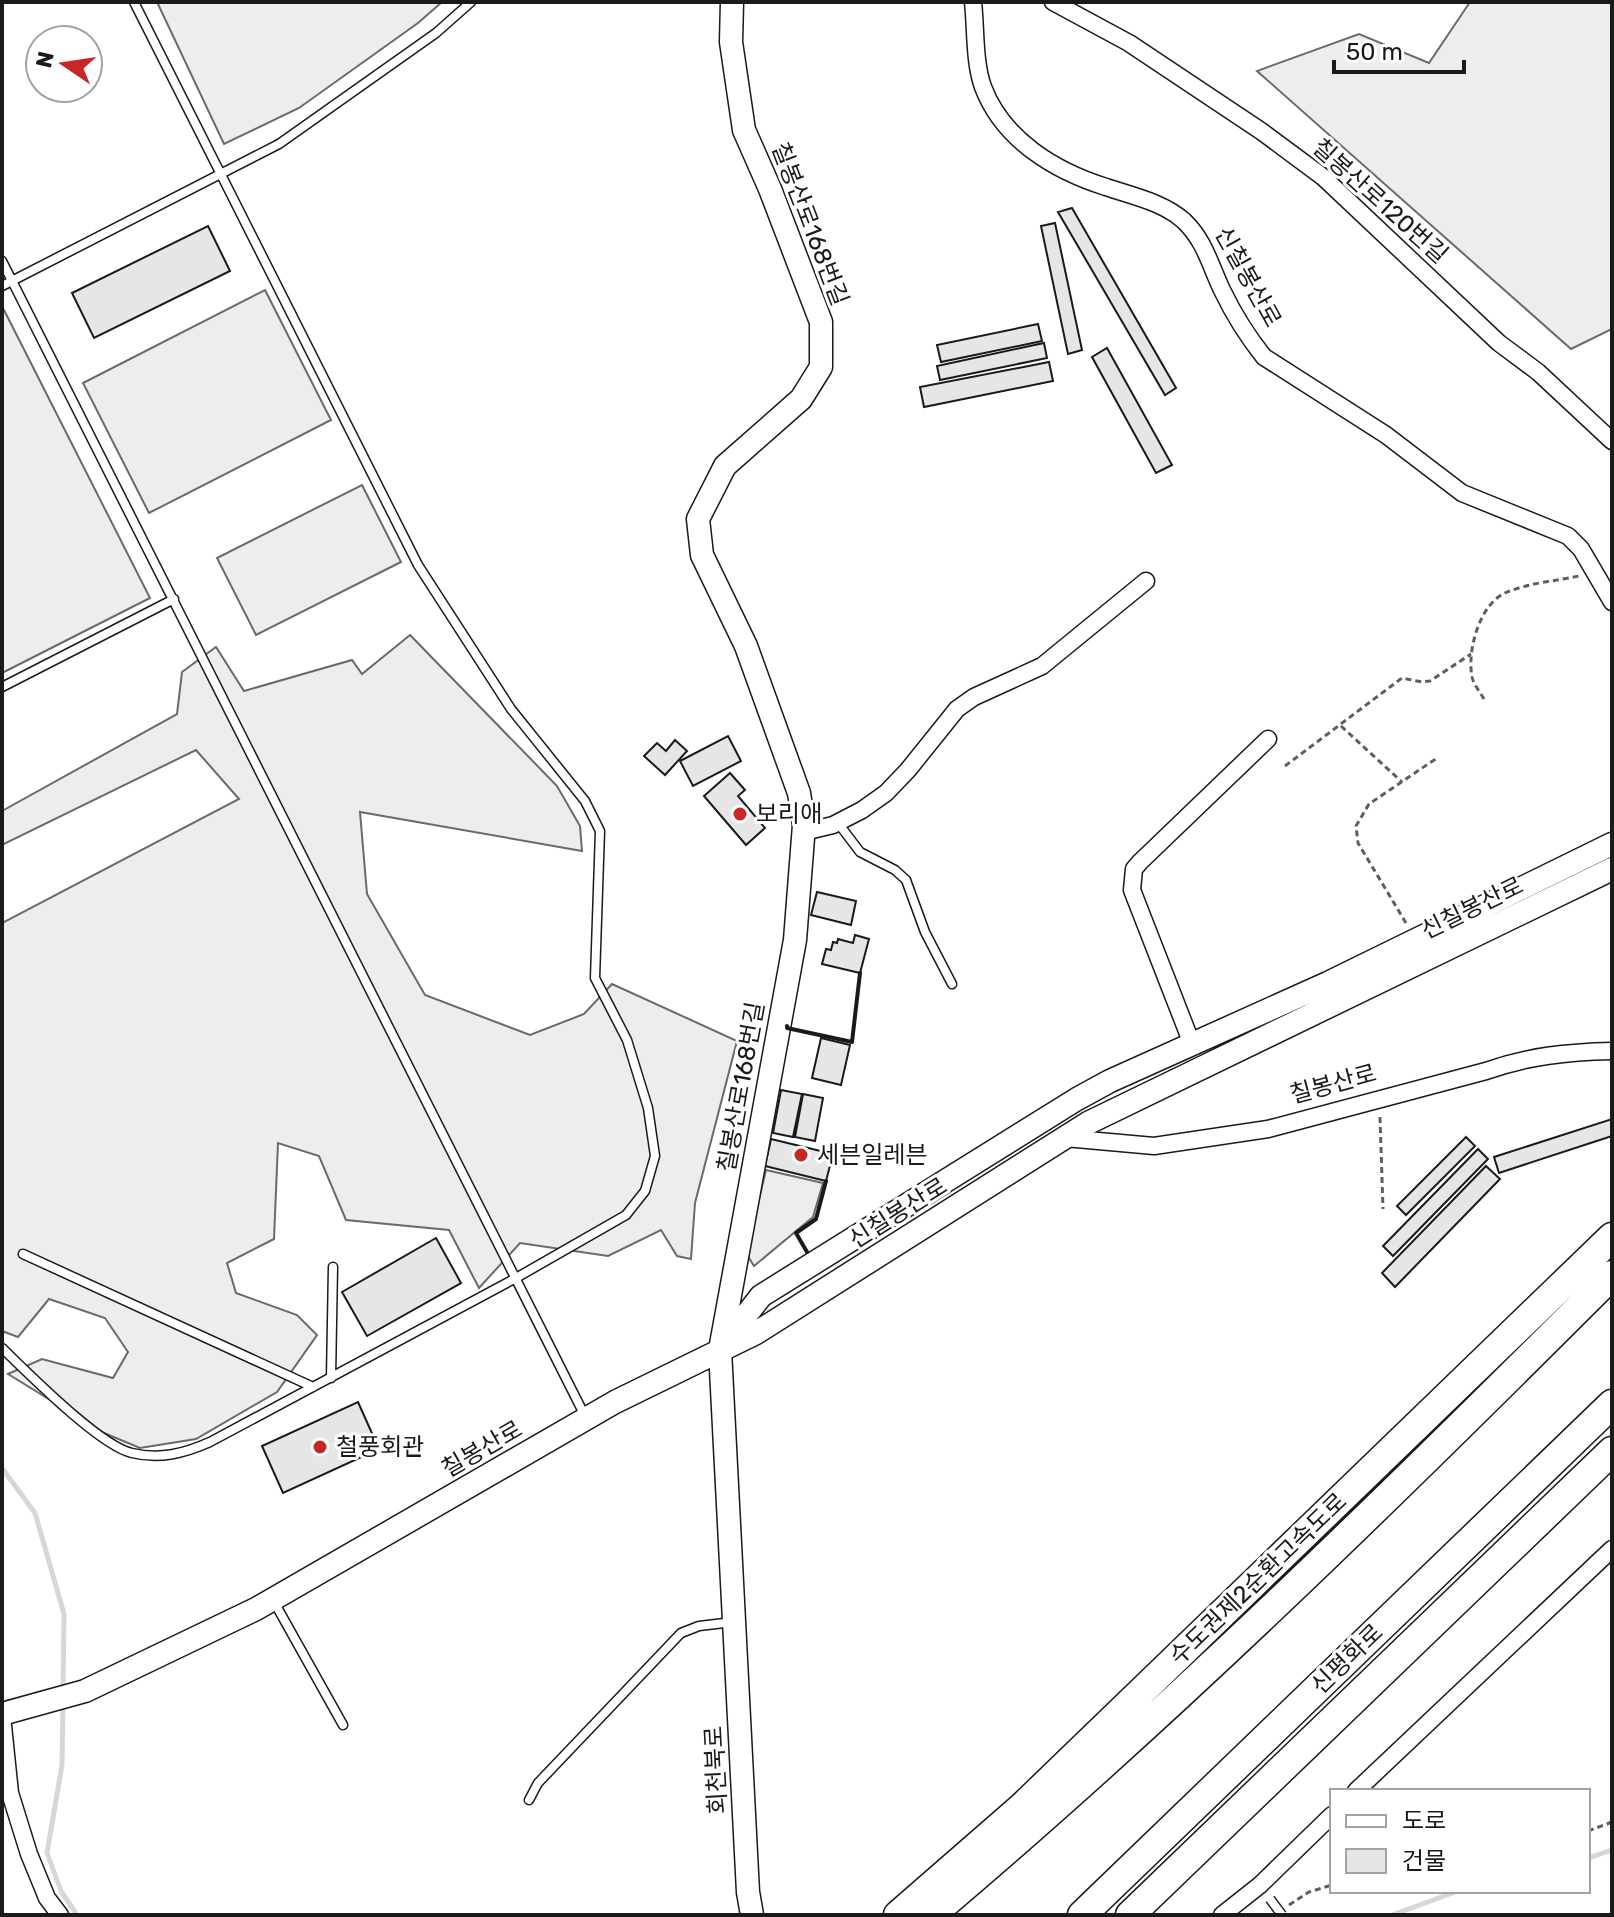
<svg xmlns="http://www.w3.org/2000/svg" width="1614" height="1917" viewBox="0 0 1614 1917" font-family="Rubik,'Noto Sans KR',sans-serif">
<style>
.built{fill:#ededed;stroke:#6a6a6a;stroke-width:2}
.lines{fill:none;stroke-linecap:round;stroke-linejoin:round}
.stream{stroke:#d7d7d7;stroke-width:5}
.building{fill:#e6e6e6;stroke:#1a1a1a;stroke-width:2}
.lane-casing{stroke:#1a1a1a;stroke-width:11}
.street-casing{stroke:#1a1a1a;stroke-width:19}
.secondary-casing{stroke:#1a1a1a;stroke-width:25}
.highway-casing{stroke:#1a1a1a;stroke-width:31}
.path{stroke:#5f5f5f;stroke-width:3;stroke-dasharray:6 4;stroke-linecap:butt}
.lane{stroke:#fff;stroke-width:8}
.street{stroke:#fff;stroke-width:16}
.secondary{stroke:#fff;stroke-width:22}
.highway{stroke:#fff;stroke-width:28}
.lane-bridge-casing{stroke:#1a1a1a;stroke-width:11;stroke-linecap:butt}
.lane-bridge{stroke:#fff;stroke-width:8}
.wall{stroke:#1a1a1a;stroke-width:4}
.poi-dot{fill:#c62828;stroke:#fff;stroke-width:3}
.labels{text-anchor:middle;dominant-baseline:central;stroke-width:6;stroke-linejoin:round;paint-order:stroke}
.street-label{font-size:24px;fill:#1a1a1a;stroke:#fff}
.poi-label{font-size:24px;fill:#1a1a1a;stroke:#fff;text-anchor:start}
</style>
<rect width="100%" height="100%" fill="#fff"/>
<!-- built -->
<path class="built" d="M157,2h285l-24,21 -119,85 -75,36z
M1470,2h142v327l-41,20 -314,-278 102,-37 70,29z
M265,290l66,130 -182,93 -66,-130z
M4,310l146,288 -148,75v-362z
M362,485l39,77 -145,73 -39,-77z
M410,635l147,151 23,40 2,25 -222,-39 7,82 58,101 105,40 54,-21 28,-30 125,57 -42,162 -4,56 -14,-3 -16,-26 -53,26 -88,-13 -41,45 -30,-58 -103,-10 -27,-64 -41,-13 -4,96 -47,24 9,30 61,22 20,20 -40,57 -81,47 -56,9 -36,-15 -96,-59 34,-15 71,19 15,-26 -23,-34 -56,-19 -31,38 -16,-6v-408l237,-124 -43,-49 -194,95v-34l175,-97 5,-42 34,-25 28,44 108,-31 10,14z
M766,1170l57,13 -10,34 -59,49 -8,-13z"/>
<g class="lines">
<!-- stream -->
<path class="stream" d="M2,1468l33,45 29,101 -1,78
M63,1702l-1,63 -15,88 14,38 16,24
M1588,1858l24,-8
M1392,1915l66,-24"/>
</g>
<!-- building -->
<path class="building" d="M1072,208l104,180 -11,7 -107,-183z
M1055,223l27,127 -14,4 -27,-128z
M208,226l22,45 -136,67 -22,-45z
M1038,324l4,17 -101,21 -4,-17z
M1044,343l3,15 -107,22 -3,-14z
M1107,348l65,117 -16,8 -64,-116z
M1049,362l4,19 -129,26 -4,-20z
M728,736l13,25 -48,25 -13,-25z
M675,740l12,11 -22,24 -21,-19 13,-13 9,8z
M730,773l15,17 -7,6 27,32 -19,17 -42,-49z
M817,892l39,9 -5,24 -40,-10z
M855,935l14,4 -9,34 -38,-9 4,-15 5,1 2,-8 4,1 1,-4 15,4z
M821,1038l29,7 -9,40 -29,-7z
M781,1090l21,4 -9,43 -20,-4z
M803,1094l20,4 -8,43 -20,-4z
M1612,1119v17l-113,37 -5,-16z
M1466,1137l9,9 -69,69 -9,-9z
M771,1139l62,15 -7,27 -61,-15z
M1478,1149l10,10 -95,97 -10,-10z
M1486,1166l14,13 -105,108 -13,-14z
M436,1238l25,45 -94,53 -25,-44z
M358,1402l21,47 -96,44 -21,-47z"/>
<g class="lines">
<defs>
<path id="lane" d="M2,261l584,1157
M2,286l277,-142 157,-111 35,-31
M2,687l172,-88
M838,823l22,29 35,18 11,10 19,52 27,52
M23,1254l290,133
M2,1348c26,25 98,98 130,105 28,7 53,0 78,-11l306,-164 110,-63 19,-24 10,-35 -7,-48 -21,-68 -32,-62 5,-147 -15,-30 -74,-92 -93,-144 -284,-563
M331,1378l2,-111
M273,1600l70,125
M529,1800l9,-17 143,-150 18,-7 34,-4"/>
<path id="street" d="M973,2c3,27 1,60 10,85 20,53 72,84 123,100 26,9 57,15 78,34 21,20 26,44 38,69 11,23 26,47 42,67l122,78 76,58 106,43 13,13 31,53
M1053,2l76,41 132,88 62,46 176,166 39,29 74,69
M804,832l29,-7 29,-15 24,-17 22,-23 49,-61 17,-12 68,-31 104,-85
M1192,1044l-60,-154 2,-21 6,-7 128,-123
M1065,1138l89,8 114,-17 218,-58c42,-15 82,-19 126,-20
M2,1716l8,77 19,61 18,44 13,17
M1356,1791l256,-242
M1222,1915l38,-30 72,-70"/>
<path id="secondary" d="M732,2l-1,40 13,88 26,59 51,133v45l-20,32 -76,67 -27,53 4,36 44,91 53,147 5,32 -9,115 -75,410 28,542 4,23
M723,1345l38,-49 316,-197 33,-18 218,-98 284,-139
M2,1714l83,-23 171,-82 359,-207 141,-69 332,-210 524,-254"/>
<path id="highway" d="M898,1915l124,-108 590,-570
M931,1915c238,-201 461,-420 681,-640
M1082,1915l530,-511
M1130,1915l482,-464"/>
</defs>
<!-- lane casing -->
<use href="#lane" class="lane-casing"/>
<!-- street casing -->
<use href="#street" class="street-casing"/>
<!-- secondary casing -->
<use href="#secondary" class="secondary-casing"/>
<!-- highway casing -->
<use href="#highway" class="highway-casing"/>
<!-- path -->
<path class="path" d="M1484,699c-4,-7 -10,-14 -12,-22 -5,-26 7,-72 33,-84 22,-10 51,-12 74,-17
M1341,726l61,56
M1285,766l117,-88 20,4 8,-1 41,-27
M1406,923l-48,-80 -2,-17 13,-22 68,-46
M1380,1117l3,92
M1588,1831l24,-9
M1289,1905l20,-13 23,-7"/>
<!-- lane -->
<use href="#lane" class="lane"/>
<!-- street -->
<use href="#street" class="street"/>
<!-- secondary -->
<use href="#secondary" class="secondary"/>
<!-- highway -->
<use href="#highway" class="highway"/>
<defs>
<path id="lane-bridge" d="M1270,1899l12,16"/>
</defs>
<!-- lane-bridge casing -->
<use href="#lane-bridge" class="lane-bridge-casing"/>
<!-- lane-bridge -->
<use href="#lane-bridge" class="lane-bridge"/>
<!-- wall -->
<path class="wall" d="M787,1026v2l65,14 8,-69
M807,1252l-11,-19 20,-14 10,-38"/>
</g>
<!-- markers -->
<g class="poi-dot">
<circle cx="740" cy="814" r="8"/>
<circle cx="801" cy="1155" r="8"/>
<circle cx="320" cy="1447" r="8"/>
</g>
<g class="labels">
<!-- street labels -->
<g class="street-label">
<text transform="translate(1380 201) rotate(42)">칠봉산로120번길</text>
<text transform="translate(810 224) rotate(69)">칠봉산로168번길</text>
<text transform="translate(1248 277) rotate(61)">신칠봉산로</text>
<text transform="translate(1472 908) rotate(-26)">신칠봉산로</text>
<text transform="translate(1333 1084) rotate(-15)">칠봉산로</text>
<text transform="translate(741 1087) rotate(-80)">칠봉산로168번길</text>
<text transform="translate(898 1213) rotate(-32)">신칠봉산로</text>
<text transform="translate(482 1449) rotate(-30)">칠봉산로</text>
<text transform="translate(1258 1579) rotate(-44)">수도권제2순환고속도로</text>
<text transform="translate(1347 1659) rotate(-44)">신평화로</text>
<text transform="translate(716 1770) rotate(-93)">회천북로</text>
</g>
<!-- poi labels -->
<g class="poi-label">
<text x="756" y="814">보리애</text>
<text x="817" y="1155">세븐일레븐</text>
<text x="336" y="1447">철풍회관</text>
</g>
</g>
<!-- border -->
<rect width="1614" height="1917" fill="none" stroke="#1a1a1a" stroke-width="8"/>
<!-- legend -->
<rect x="1330" y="1789" width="260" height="104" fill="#ffffff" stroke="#a3a3a3" stroke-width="2"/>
<rect x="1346" y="1815" width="40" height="12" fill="#ffffff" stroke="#a3a3a3" stroke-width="2"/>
<text x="1402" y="1829" font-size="24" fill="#1a1a1a">도로</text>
<rect x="1346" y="1849" width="40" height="24" fill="#e6e6e6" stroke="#a3a3a3" stroke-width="2"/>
<text x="1402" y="1869" font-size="24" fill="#1a1a1a">건물</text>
<!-- north arrow -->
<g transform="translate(64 64) rotate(283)"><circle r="38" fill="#ffffff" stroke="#a3a3a3" stroke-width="2"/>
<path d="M0-6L14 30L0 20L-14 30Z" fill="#c62828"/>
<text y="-12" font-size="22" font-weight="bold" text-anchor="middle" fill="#1a1a1a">N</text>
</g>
<!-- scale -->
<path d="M1334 60v12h130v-12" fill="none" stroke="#1a1a1a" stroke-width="4"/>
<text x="1346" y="60" font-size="24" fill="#1a1a1a" stroke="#ffffff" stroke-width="6" paint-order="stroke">50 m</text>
</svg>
